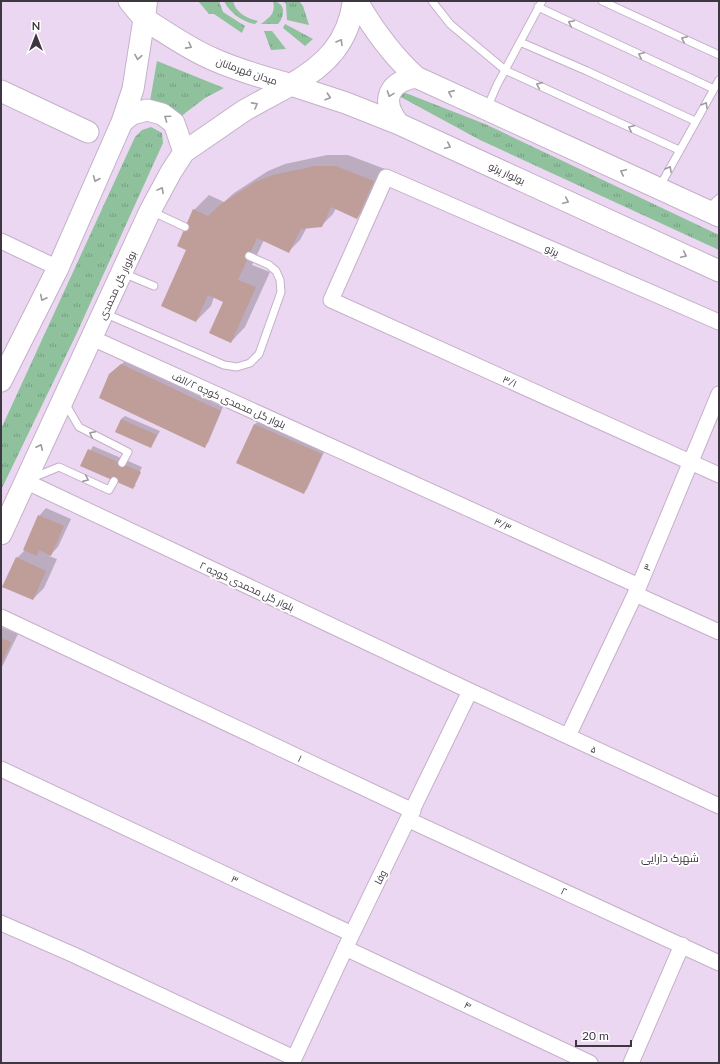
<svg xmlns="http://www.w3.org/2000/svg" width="720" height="1064" viewBox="0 0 720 1064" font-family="Lato,Cairo,sans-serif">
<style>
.grass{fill:url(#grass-tufts)}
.shadow{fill:#0003}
.building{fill:#bf9d98}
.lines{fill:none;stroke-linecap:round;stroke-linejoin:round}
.lane-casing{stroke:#c4b0c9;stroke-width:9}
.street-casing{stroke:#c4b0c9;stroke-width:17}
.secondary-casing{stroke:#c4b0c9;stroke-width:23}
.primary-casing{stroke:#c4b0c9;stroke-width:24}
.lane{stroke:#fff;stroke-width:7}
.street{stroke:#fff;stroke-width:15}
.secondary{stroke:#fff;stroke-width:21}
.primary{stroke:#fff;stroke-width:22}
.oneway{stroke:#9e9aa0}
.labels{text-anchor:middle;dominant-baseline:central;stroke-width:4;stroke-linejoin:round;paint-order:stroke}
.street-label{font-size:10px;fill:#3e3640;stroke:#fff}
.neighbourhood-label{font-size:11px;fill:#3e3640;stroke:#fff}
</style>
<defs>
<pattern id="grass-tufts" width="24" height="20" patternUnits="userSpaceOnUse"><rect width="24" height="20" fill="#8ec19c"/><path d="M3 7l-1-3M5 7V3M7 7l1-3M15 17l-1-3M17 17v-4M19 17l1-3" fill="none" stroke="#759e81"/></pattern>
</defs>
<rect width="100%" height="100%" fill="#ebd7f1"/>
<!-- grass -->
<path class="grass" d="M198,1h21l4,11 22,14 -3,7 -28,-19h-5z
M224,1h9c3,12 13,17 25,20l-3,3c-13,-2 -26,-12 -31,-23z
M273,1c13,2 12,15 5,23h-17c9,-7 15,-11 12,-23z
M283,1h16l4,5 6,19 -22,-5 -1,-16z
M285,24l28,15 -8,7 -22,-18z
M264,31h8l14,18 -15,1z
M157,61l67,27 -19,10 -25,19 -30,-16z
M398,90l87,34 234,111v15l-239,-110 -81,-44z
M151,127l11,6 1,10 -88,194 -74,153v-61l134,-292 7,-7z"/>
<!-- shadow -->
<path class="shadow" d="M327,155h21l37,14 -17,37 -11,12 -21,-10 -3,6 -12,12 -14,1 -7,13 -11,11 -25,-11 -12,25 18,7 -25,55 -14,15 -6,-40 -11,-5 -3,9 -15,15 -9,-71 7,-40 15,-15 15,7 10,-9 34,-22 17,-7z
M125,361l98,46 -15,36 -4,3 -90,-75z
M125,416l35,15 -9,16 -30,-28z
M259,421l66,29 -18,39 -4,3 -66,-29 18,-39z
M93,446l49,21 -8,18h2l-3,3 -51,-23z
M46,508l25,11 -13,28 -9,9 8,3 -13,29 -11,11 -16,-41 8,-8 14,-34z
M1,627l17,7 -17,35z"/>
<!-- building -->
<path class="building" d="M315,166h21l38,15 -17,38 -26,-12 -9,20 -21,2 -12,24 -32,-15 -19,42 18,7 -25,56 -22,-10 14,-31 -15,-7 -12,27 -35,-16 25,-56 -9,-4 16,-37 15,7 13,-12 34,-22 18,-7z
M121,364l100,47 -16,37 -106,-50 10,-24z
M121,419l36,16 -6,13 -36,-16z
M254,424l68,30 -18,40 -68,-31z
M88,449l53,23 -8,17 -53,-23z
M38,515l26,11 -13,30 -12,-6 -2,6 -14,-6z
M16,557l30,14 -13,29 -31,-13z
M1,638l10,4 -10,23z"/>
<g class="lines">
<defs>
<path id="lane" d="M432,1l18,23 55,46 174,80
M602,1l117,54
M538,7l176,82
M520,42l67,29 108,50
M487,108l10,-23 45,-84
M660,186l59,-106
M707,209l12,-11
M151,211l34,16
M123,273l31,13
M104,313l120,52 13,2 13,-4 9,-9 22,-62 -1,-12 -4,-9 -7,-6 -20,-9
M65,403l14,24 49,25 -6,11
M32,478l27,-11 50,23 5,-9"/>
<path id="street" d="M1,241l57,27
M719,322l-333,-145 -55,123 388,175
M92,338l547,248
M25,481l445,210 249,115
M635,594l84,38
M1,617l412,194
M568,736l71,-150 80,-192
M1,769l351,165
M409,820l310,143
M1,923l73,32 220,103
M345,948l245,115
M292,1063l60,-129 118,-243
M631,1063l51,-118"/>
<path id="secondary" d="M357,1c16,28 35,54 59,76l303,139
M1,91l87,41
M122,122l10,-8 15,-4 15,4 12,9 10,29
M399,124c-19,-23 -11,-42 17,-47
M1,381l57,-113 64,-146 11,-33 11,-70 -15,-18
M1,534l149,-323 21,-39 13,-20 61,-42 46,-25 55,18 53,21 320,147"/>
<path id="primary" d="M146,1l-2,18c23,14 46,31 71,41 25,11 50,18 76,25 35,-20 57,-42 63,-84"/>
</defs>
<!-- lane casing -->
<use href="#lane" class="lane-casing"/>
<!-- street casing -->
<use href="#street" class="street-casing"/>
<!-- secondary casing -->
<use href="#secondary" class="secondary-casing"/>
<!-- primary casing -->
<use href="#primary" class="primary-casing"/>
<!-- lane -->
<use href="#lane" class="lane"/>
<!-- street -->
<use href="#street" class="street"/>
<!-- secondary -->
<use href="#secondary" class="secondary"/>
<!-- primary -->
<use href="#primary" class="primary"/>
</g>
<!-- one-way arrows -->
<defs><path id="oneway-chevron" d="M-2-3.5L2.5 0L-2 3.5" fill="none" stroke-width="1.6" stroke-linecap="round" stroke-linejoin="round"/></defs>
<g class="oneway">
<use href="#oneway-chevron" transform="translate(571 23) rotate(-154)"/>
<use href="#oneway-chevron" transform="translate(684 39) rotate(-155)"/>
<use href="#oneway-chevron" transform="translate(340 42) rotate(-59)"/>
<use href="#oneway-chevron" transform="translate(189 46) rotate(29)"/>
<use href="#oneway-chevron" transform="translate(641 55) rotate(-155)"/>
<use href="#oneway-chevron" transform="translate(138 57) rotate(99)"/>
<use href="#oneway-chevron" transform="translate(539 85) rotate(-156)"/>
<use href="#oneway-chevron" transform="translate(451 93) rotate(-156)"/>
<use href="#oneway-chevron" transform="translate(390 94) rotate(110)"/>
<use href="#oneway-chevron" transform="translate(328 97) rotate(18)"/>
<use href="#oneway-chevron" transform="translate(255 105) rotate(-29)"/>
<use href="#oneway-chevron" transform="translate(705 105) rotate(-60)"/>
<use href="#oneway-chevron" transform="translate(167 118) rotate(-145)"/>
<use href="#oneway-chevron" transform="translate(631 128) rotate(-155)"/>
<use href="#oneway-chevron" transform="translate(448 146) rotate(25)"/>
<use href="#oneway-chevron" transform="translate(669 169) rotate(-61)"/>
<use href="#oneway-chevron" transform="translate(623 172) rotate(-155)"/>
<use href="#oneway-chevron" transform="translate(96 179) rotate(113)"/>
<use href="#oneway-chevron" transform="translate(161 190) rotate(-62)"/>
<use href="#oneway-chevron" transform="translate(566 201) rotate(25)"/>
<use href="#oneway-chevron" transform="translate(684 255) rotate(25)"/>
<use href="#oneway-chevron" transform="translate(43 298) rotate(117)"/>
<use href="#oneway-chevron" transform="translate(92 434) rotate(-153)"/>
<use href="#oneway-chevron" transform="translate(40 447) rotate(-65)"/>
<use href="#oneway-chevron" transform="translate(86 479) rotate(24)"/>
</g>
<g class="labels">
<!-- street labels -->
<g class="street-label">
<text transform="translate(247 71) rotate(19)">میدان قهرمانان</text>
<text transform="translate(507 173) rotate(25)">بولوار پرتو</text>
<text transform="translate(552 250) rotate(24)">پرتو</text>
<text transform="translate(117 285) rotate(-65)">بولوار گل محمدی</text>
<text transform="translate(510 381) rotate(24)">۳/۱</text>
<text transform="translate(229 400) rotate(24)">بلوار گل محمدی کوچه ۲/الف</text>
<text transform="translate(503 524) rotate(25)">۳/۳</text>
<text transform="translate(647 567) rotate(-68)">۳</text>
<text transform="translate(247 586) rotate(25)">بلوار گل محمدی کوچه ۲</text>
<text transform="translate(594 749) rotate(25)">۵</text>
<text transform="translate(300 758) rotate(25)">۱</text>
<text transform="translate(380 877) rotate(-64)">وفا</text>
<text transform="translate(235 879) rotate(25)">۳</text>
<text transform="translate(564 891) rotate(25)">۲</text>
<text transform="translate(468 1005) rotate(25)">۴</text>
</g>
<!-- neighbourhood labels -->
<g class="neighbourhood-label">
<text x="670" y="857">شهرک دارایی</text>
</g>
</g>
<!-- border -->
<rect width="720" height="1064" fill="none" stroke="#3e3640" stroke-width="4"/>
<!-- north arrow -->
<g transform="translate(36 36)" stroke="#ffffff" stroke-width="3" paint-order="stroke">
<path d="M0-3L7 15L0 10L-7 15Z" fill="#3e3640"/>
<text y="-6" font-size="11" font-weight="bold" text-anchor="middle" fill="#3e3640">N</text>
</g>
<!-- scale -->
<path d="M576 1040v6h55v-6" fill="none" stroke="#3e3640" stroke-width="2"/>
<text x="582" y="1040" font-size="12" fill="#3e3640" stroke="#ffffff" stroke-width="3" paint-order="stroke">20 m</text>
</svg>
